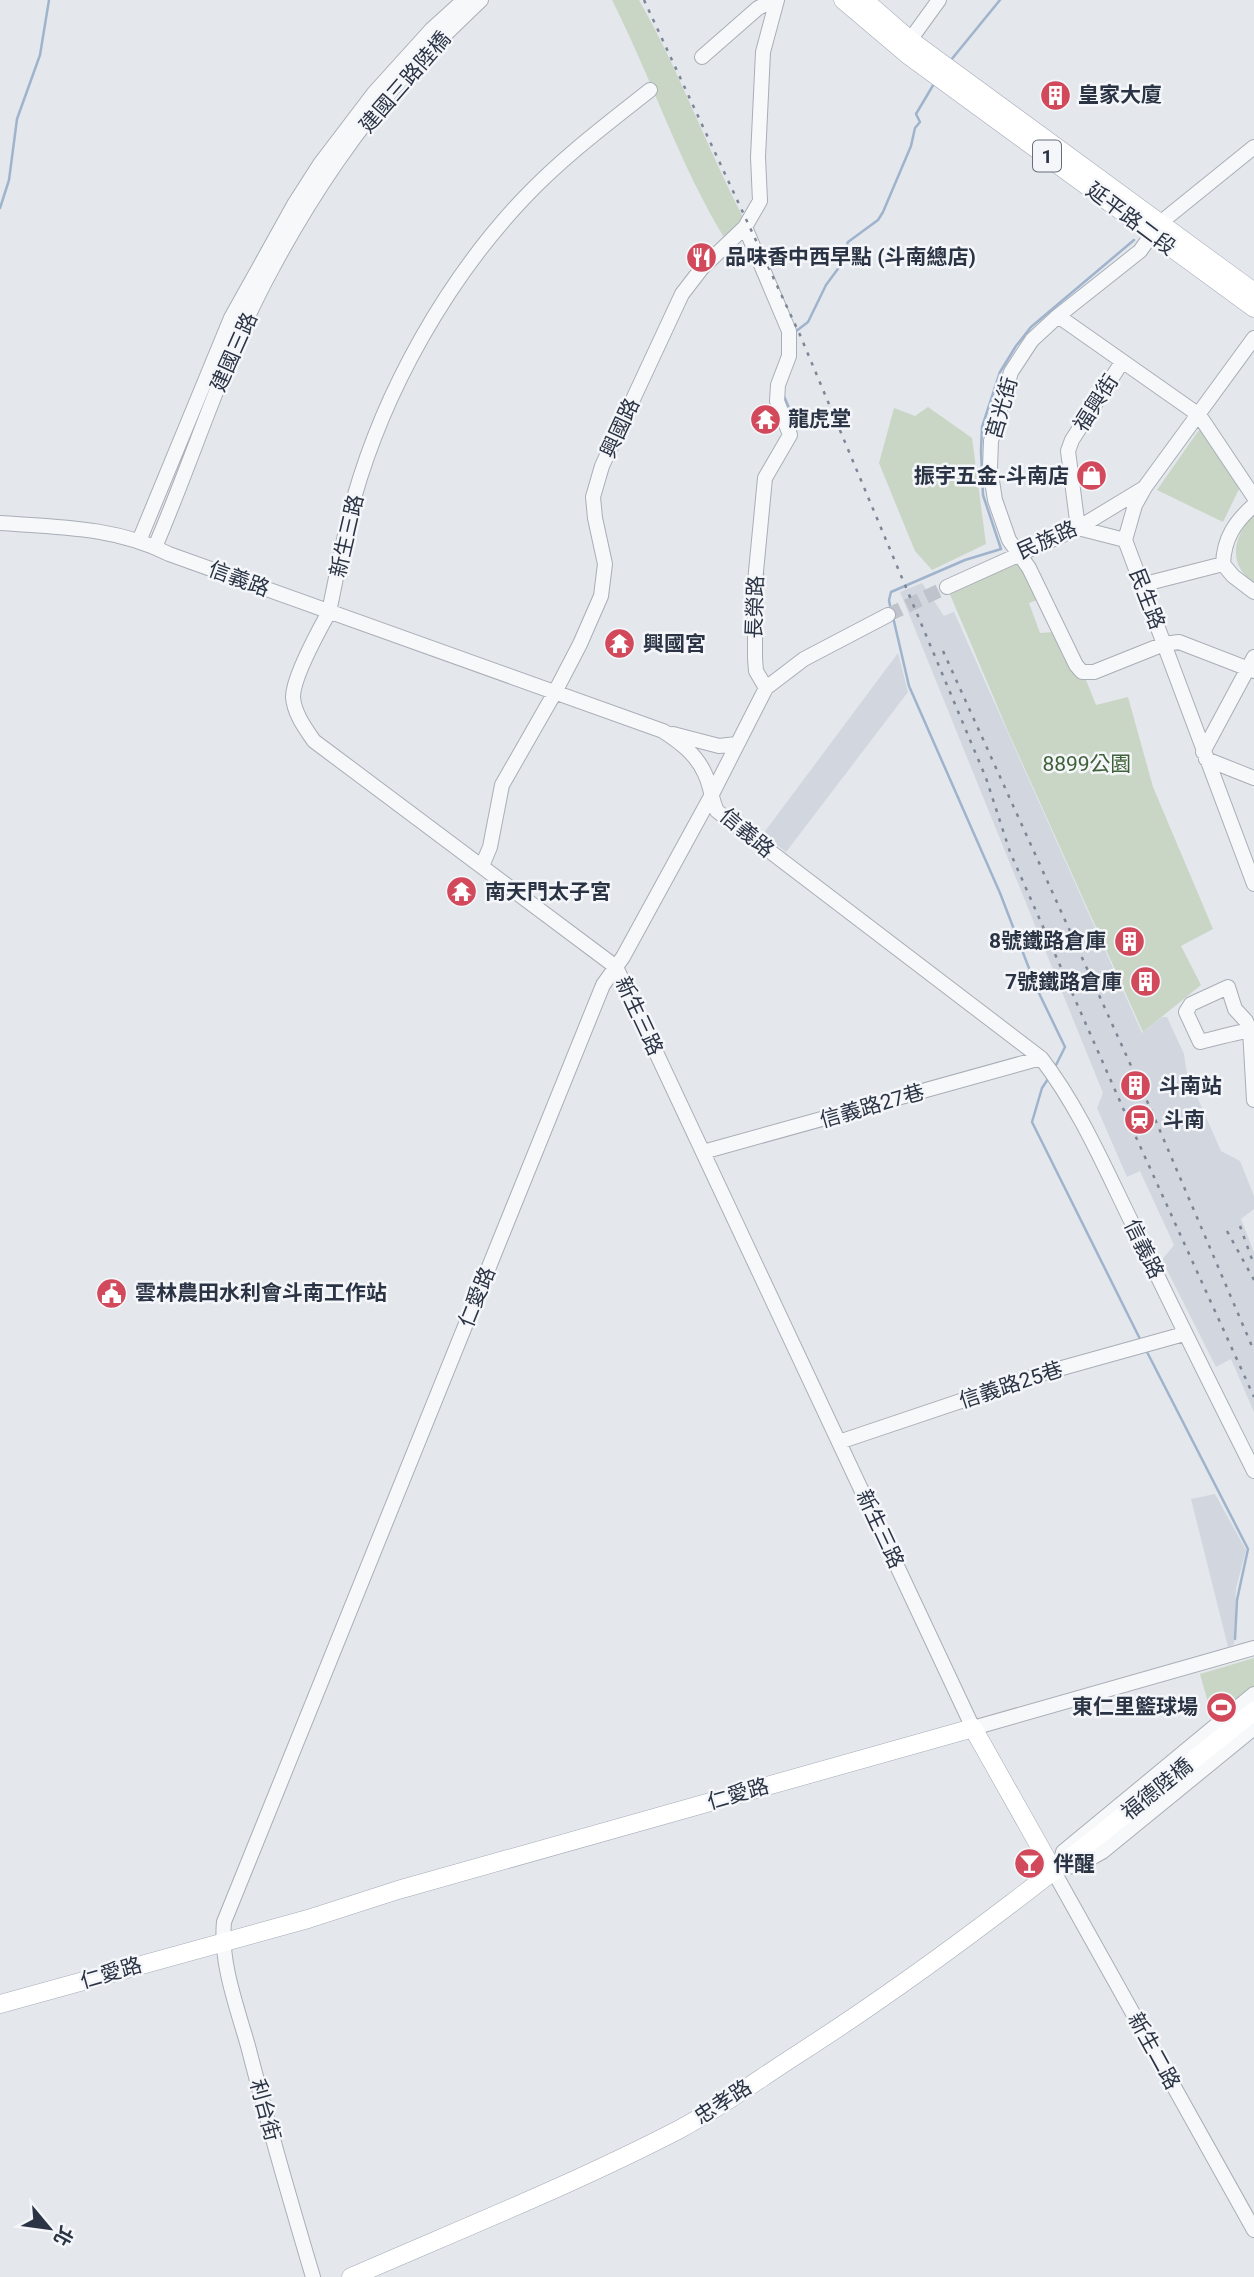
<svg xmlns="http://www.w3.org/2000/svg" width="1254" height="2277" viewBox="0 0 1254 2277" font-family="Roboto,'Noto Sans TC',sans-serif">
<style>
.built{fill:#d2d6de}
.green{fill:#c9d6c5}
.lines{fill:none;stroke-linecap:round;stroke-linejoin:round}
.stream{stroke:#9fb4cc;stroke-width:2.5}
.minor-tunnel{stroke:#bfc3cb;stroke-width:14;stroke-dasharray:14 7;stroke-linecap:butt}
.minor-casing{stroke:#a9aeb7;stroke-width:16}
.major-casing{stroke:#a3abb8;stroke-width:19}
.minor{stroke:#f7f8fa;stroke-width:14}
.major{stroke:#fff;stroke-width:18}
.rail{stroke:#7d8696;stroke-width:2.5;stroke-dasharray:3.5 7;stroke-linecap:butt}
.labels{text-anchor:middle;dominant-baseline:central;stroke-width:5;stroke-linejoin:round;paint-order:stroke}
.shield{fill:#f4f6f9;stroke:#676e7b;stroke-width:2}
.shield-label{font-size:19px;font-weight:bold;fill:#2b3445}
.street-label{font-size:21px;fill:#2b3445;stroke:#f4f6f9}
.poi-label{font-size:21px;font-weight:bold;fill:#2b3445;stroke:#f4f6f9;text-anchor:start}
.park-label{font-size:21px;fill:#3f6138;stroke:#f4f6f9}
</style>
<rect width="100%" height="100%" fill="#e4e7ec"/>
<!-- built -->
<path class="built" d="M922,583l22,33 10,-4 188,421 20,-16h5l17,37 3,20 34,77 19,10 14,35v13l-13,10 13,33v160l-23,-53 -15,8 -54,-107 12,-15 -34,-74 -13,6 -30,-69 6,-15 -203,-501z
M898,653l10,39 -122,160 -23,-18z
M1215,1494l31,56 -10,38 -2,56 -6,3 -37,-148z"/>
<!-- green -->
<path class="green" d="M612,0h27c40,70 67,146 104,217l-6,10 -12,12c-46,-75 -73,-160 -113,-239z
M928,407l44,31 14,106 -54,26 -17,-19 -36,-88 15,-55 21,8z
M1201,427l39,60 -17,35 -66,-32z
M1254,515v68c-27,-18 -21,-48 0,-68z
M1019,559l18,41 -8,3 11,30 13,-1 10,25 23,23 10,25 32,-8 25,90 60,142 -32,17 20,39 -58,47 -136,-303 -58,-137z
M1254,1658v32l-40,34 -14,-50z"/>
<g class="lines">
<!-- stream -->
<path class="stream" d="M951,60l49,-60
M0,208l9,-28 8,-61 23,-64 9,-55
M795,332l13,-10 18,-37 14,-19 8,-24 30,-22 5,-8 28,-66 4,-18 5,-6 -4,-8 19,-32
M783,394l13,30v13
M762,587l1,-14
M891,611l-2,-11 2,-8 74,-32 36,-11 -18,-54 -2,-44 1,-24 18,-55 16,-26 15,-19 103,-87
M893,617l16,69 91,207 37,96 28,58 -10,20
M1048,1079l-6,9 -10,34 109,219
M1146,1350l102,199 -11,51 -2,39"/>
<!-- minor-tunnel -->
<path class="minor-tunnel" d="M888,615l59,-28"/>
<defs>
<path id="minor" d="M910,40l29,-40
M702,57l56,-49 17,-8
M650,90c-43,34 -87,67 -125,107 -78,82 -140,192 -171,301 -10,37 -17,76 -25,114 -10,18 -36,66 -36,85 1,16 12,31 21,44l302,226 357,761 281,-80
M1254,147l-94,76 -20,28 -82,65 -26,24 -21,32 -20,69 -1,27 5,32 14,40 20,28 47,97 6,7h12l70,-28 15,-2 75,29
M745,227l44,104v25l-11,29 -1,16 13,34 -25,43 -10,104v76l1,13 10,17
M1058,316l141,99 55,82
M1254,338l-109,149 -10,18 -10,35 129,344
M1122,362l-50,78 -4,11 10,77 47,12
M1254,505c-19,17 -30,33 -31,59l10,12 21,16
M0,523c58,4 117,4 169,31l494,177c17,11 34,24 42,43 6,12 6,25 12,37l324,247c40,52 66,115 95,173 38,81 78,160 118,240
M139,541l92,-223 64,-115 25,-39 54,-71 57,-63 33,-30
M155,547c40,-93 69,-191 118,-280 37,-69 86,-143 140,-200 22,-23 45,-45 68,-67
M1141,585l82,-21
M947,587l131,-59 66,-40
M673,734l46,12 18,-2
M1203,752l51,-95
M1206,759l48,19
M482,866l8,-19 12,-62 52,-91 26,-50 21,-48 4,-32 -10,-46 -2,-21 9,-31 80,-172 20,-26 43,-41 15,-26 -2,-44 5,-105 14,-52
M1254,1029c-18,4 -36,8 -54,13l-14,-30 5,-8 37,-17 7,22 11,12 4,9 4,70
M703,1152l338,-94
M839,1442l205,-69 140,-39
M1254,1694l-191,158 -3,15 17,-1 25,-14 152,-124
M1054,1872l200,358
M313,2277c-23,-77 -45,-153 -65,-231 -11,-39 -28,-83 -24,-124l379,-937 20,-28 87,-159 56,-110 38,-29 84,-44"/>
<path id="major" d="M843,0l65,55 346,253
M864,0l46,40 344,252
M0,2004l308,-85 90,-29 575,-162 81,144
M351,2277c110,-48 223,-93 329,-148 41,-22 79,-50 118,-75 161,-103 308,-224 456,-343"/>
</defs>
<!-- minor casing -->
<use href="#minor" class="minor-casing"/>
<!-- major casing -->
<use href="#major" class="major-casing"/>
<!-- minor -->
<use href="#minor" class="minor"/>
<!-- major -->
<use href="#major" class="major"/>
<!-- rail -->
<path class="rail" d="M644,0l156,335 186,443 24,74 120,272 124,273
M943,651l209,461 102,239
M1240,1226l14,39
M1227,1231l27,49"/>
</g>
<!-- icons -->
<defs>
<symbol id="building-disc" viewBox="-11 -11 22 22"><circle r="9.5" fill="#d1495b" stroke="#f4f6f9"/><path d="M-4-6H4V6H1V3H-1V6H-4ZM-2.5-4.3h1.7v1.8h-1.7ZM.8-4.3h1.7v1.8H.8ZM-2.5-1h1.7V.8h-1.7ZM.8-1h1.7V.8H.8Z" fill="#fff"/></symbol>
<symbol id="restaurant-disc" viewBox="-11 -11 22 22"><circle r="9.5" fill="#d1495b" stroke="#f4f6f9"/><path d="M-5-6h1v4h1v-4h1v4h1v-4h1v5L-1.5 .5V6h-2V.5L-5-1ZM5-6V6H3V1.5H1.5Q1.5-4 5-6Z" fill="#fff"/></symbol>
<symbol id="temple-disc" viewBox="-11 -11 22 22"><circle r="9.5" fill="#d1495b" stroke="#f4f6f9"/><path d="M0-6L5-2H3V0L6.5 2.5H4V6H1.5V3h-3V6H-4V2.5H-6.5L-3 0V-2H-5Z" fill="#fff"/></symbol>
<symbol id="shop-disc" viewBox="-11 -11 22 22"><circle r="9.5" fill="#d1495b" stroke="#f4f6f9"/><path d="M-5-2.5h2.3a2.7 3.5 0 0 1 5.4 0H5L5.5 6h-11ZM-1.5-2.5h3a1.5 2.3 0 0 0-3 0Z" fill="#fff"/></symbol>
<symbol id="station-disc" viewBox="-11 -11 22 22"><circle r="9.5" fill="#d1495b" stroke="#f4f6f9"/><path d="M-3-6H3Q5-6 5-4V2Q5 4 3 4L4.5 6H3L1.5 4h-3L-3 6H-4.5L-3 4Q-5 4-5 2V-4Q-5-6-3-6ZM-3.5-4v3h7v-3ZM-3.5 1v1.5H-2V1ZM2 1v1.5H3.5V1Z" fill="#fff"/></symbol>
<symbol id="civic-disc" viewBox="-11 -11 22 22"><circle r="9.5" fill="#d1495b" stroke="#f4f6f9"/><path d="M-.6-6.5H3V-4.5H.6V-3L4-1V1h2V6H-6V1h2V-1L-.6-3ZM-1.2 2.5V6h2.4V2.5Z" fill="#fff"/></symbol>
<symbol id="stadium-disc" viewBox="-11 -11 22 22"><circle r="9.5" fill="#d1495b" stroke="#f4f6f9"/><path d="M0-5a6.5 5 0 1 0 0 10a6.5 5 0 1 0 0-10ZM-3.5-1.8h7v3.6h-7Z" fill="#fff"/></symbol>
<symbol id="bar-disc" viewBox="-11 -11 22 22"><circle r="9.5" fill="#d1495b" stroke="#f4f6f9"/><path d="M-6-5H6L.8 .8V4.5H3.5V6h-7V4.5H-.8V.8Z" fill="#fff"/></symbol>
</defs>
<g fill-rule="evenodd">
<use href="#building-disc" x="1038" y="78" width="35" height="35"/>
<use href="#restaurant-disc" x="684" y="240" width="35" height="35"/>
<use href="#temple-disc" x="748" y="402" width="35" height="35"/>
<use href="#shop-disc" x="1074" y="458" width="35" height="35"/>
<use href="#temple-disc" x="602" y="626" width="35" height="35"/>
<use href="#temple-disc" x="444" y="874" width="35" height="35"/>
<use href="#building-disc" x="1112" y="924" width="35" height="35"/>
<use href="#building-disc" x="1128" y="964" width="35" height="35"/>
<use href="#building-disc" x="1118" y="1068" width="35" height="35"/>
<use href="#station-disc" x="1122" y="1102" width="35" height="35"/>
<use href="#civic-disc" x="94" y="1276" width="35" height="35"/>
<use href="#stadium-disc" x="1204" y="1690" width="35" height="35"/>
<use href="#bar-disc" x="1012" y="1846" width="35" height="35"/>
</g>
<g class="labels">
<!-- shield labels -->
<rect class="shield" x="1033" y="140.5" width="28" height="31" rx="5"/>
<g class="shield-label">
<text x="1047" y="156">1</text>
</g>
<!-- street labels -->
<g class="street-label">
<text transform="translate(405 82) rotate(-49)">建國三路陸橋</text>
<text transform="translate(1131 219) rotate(37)">延平路二段</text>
<text transform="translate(234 352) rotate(-66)">建國三路</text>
<text transform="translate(1096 403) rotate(-57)">福興街</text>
<text transform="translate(1002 408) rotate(-74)">莒光街</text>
<text transform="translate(620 428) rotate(-65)">興國路</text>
<text transform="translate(347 536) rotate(-77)">新生三路</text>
<text transform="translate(1047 540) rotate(-24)">民族路</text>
<text transform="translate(239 579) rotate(20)">信義路</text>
<text transform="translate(1147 599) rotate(69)">民生路</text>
<text transform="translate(755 607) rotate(-88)">長榮路</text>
<text transform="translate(747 833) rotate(40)">信義路</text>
<text transform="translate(639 1016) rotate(65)">新生三路</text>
<text transform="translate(872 1106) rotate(-16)">信義路27巷</text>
<text transform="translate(1144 1249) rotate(64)">信義路</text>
<text transform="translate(477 1297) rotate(-68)">仁愛路</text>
<text transform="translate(1011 1385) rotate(-18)">信義路25巷</text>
<text transform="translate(880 1529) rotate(65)">新生三路</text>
<text transform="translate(1157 1789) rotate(-39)">福德陸橋</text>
<text transform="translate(738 1794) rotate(-16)">仁愛路</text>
<text transform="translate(111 1973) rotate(-16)">仁愛路</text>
<text transform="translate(1154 2051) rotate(61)">新生二路</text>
<text transform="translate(723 2102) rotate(-33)">忠孝路</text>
<text transform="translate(265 2110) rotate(75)">利台街</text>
</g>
<!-- poi labels -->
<g class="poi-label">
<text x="1078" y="95">皇家大廈</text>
<text x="725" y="257">品味香中西早點 (斗南總店)</text>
<text x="788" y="419">龍虎堂</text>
<text x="1069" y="476" text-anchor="end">振宇五金-斗南店</text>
<text x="643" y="644">興國宮</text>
<text x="485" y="892">南天門太子宮</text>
<text x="1106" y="941" text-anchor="end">8號鐵路倉庫</text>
<text x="1122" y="982" text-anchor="end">7號鐵路倉庫</text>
<text x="1159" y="1086">斗南站</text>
<text x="1163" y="1120">斗南</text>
<text x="135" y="1293">雲林農田水利會斗南工作站</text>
<text x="1198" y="1707" text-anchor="end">東仁里籃球場</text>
<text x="1053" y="1864">伴醒</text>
</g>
<!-- park labels -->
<g class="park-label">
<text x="1087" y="764">8899公園</text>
</g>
</g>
<!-- north arrow -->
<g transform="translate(49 2228) rotate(119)" stroke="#f4f6f9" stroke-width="5" paint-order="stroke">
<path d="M0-5L12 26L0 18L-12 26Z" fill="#2b3445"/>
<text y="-10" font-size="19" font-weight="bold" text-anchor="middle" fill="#2b3445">北</text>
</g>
</svg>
